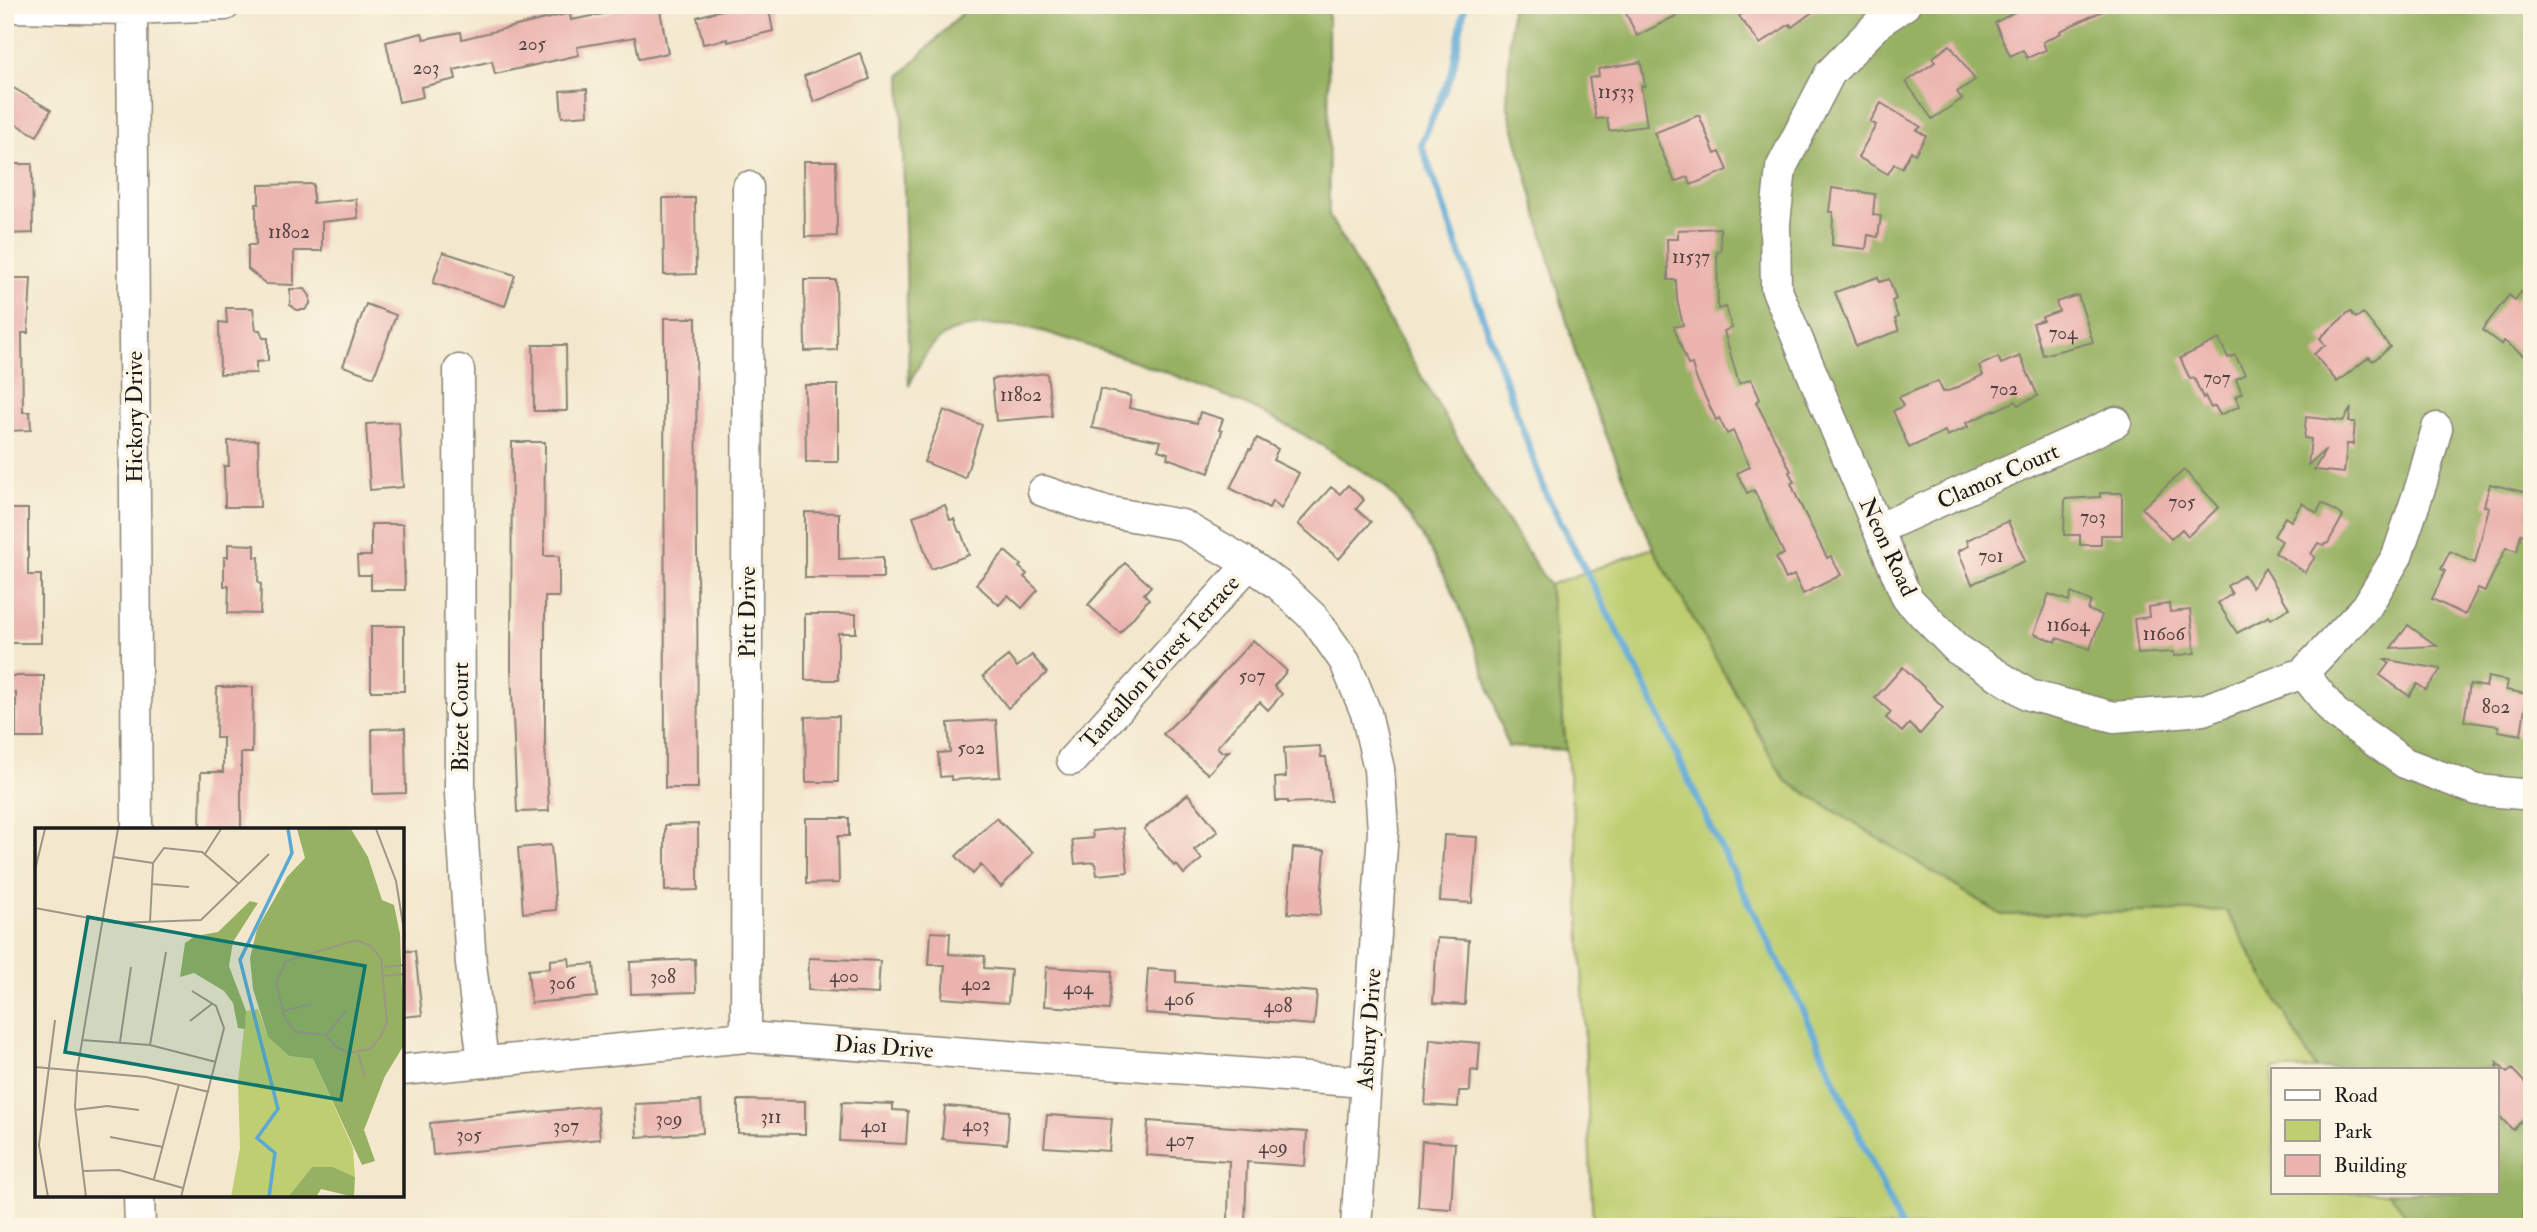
<svg xmlns="http://www.w3.org/2000/svg" width="2537" height="1232" viewBox="0 0 2537 1232" font-family="'IM FELL Double Pica',serif">
<style>
.green{fill:#bece70;stroke:#6d7546;stroke-width:2}
.forest{fill:#96b162;stroke:#59663f;stroke-width:2}
.lines{fill:none;stroke-linecap:round;stroke-linejoin:round}
.stream{stroke:#5ca8d5;stroke-width:7}
.building{fill:#ebb4af}
.minor-casing{stroke:#888274;stroke-width:33}
.minor{stroke:#fff;stroke-width:30}
.labels{text-anchor:middle;dominant-baseline:central;stroke-width:7;stroke-linejoin:round;paint-order:stroke}
.number-label{font-size:19px;fill:#504241}
.street-label{font-size:23px;fill:#1c1c1c;stroke:#fcf5e5}
.inset-river{fill:none;stroke:#5ca8d5;stroke-width:3.5}
.inset-road{fill:none;stroke:#9d9686;stroke-width:2}
.view{fill:#0f766e;fill-opacity:0.15;stroke:#0f766e;stroke-width:3.5}
.inset-edge{fill:none;stroke:#1c1c1c;stroke-width:3.5}
</style>
<rect width="100%" height="100%" fill="#fcf5e5"/>
<filter id="ink" filterUnits="userSpaceOnUse"><feTurbulence type="fractalNoise" baseFrequency=".0143" numOctaves="2"/><feDisplacementMap in="SourceGraphic" scale="14" xChannelSelector="R" yChannelSelector="G"/><feConvolveMatrix kernelMatrix="1 2 1 2 8 2 1 2 1" color-interpolation-filters="sRGB"/></filter>
<filter id="wash" filterUnits="userSpaceOnUse"><feTurbulence type="fractalNoise" baseFrequency=".00686" numOctaves="4" result="noise"/><feDisplacementMap in="SourceGraphic" scale="28" xChannelSelector="R" yChannelSelector="G"/><feGaussianBlur stdDeviation="1.57" result="paint"/><feColorMatrix in="noise" values="0 0 0 0 0 0 0 0 0 0 0 0 0 0 0 0 0 1.4 0 .05"/><feComposite in="paint" operator="in"/></filter>
<g filter="url(#wash)">
<rect width="100%" height="100%" fill="#f3e8cd"/>
<!-- green -->
<path class="green" d="M1653,548l132,232 217,135 224,-5 90,159h-43v123h116l26,35h-822l-16,-376 -28,-266z"/>
<!-- forest -->
<path class="forest" d="M970,5h358l1,211 158,274 62,95 17,165 -58,-3c-28,-91 -56,-183 -120,-257 -10,-11 -26,-19 -39,-27 -78,-53 -165,-87 -255,-115 -23,-7 -48,-18 -71,-21 -24,-3 -51,-4 -74,6 -22,11 -30,32 -40,53l-8,-311z
M1511,5h1021v1222h-117l-26,-35h108v-123h-181l-90,-159 -224,5 -217,-135 -132,-232 -71,-171 -75,-273z"/>
<g class="lines">
<!-- stream -->
<path class="stream" d="M1465,5l-13,68 -31,71 124,348 96,186 70,150 90,178 100,221"/>
</g>
<g id="blocks">
<!-- building -->
<path class="building" d="M612,5h47l9,48 -29,6 -4,-22 -58,10 2,8 -84,19 -3,-13 -38,9 2,9 -35,8 2,10 -24,5 -13,-60 36,-9 2,6 37,-7 1,7 108,-26 1,7 43,-8z
M739,5h29l5,26 -45,11v-3l-25,5 -6,-27z
M1622,5h75l-60,31z
M1753,5h69l-30,22 -2,-3 -30,20 -21,-28z
M2027,5h88l-55,26 1,2 -18,9 3,8 -19,8 -4,-8 -13,6 -15,-33z
M1950,45l25,35 -18,12 5,7 -30,20 -26,-37 29,-20 -3,-4z
M860,53l10,26 -56,23 -10,-26z
M1641,62l4,24h-4l6,40 -38,5 -2,-13 -11,1 -7,-41 10,-2 -1,-7z
M5,83l46,27 -14,26 -32,-18z
M587,89l1,26 -26,2 -2,-26z
M1881,103l40,24 -4,3 9,6 -11,18 -4,-3 -9,17 -8,-4 -6,10 -30,-17 18,-32 -6,-3z
M1699,115l16,39 5,-2 8,18 -37,15 -3,-8 -13,5 -21,-49z
M804,161h32l1,75 -32,1z
M5,164h27l1,69 -28,1z
M313,184v19l43,-4 2,19 -36,4v29h-28v34l-28,-1 -18,-15v-24h8v-41h3v-19z
M1832,188l43,6 -2,21 8,1 -3,21 -10,-2 -2,14 -34,-4 1,-33h-4z
M663,198h32l1,76 -32,1z
M1720,228l1,23 -4,1 1,57 8,-2 6,21 -8,3 15,53 12,-5 9,20 -4,3 35,69 -2,1 5,10 -3,1 7,17 29,58 4,-2 10,19 -38,19 -9,-19 -8,4 -10,-21 8,-4 -30,-64 -7,3 -10,-20 13,-6 -17,-36 -6,3 -8,-16 -3,2 -20,-42 -4,-14 -4,1 -14,-38 9,-2 -6,-25 -1,-20h-8l-1,-41h11v-9z
M443,252l72,23 -10,31 -72,-23z
M1878,277l2,5 9,-3 7,20 -4,2 6,16 -3,2 4,12 -43,15 -21,-54z
M5,278h26l-3,55h-6l1,79h7l1,18 -26,1z
M804,280h32l1,70 -32,1z
M290,289h15l5,7v8l-5,6h-8l-7,-5z
M2521,292l11,8v62l-28,-21 -2,4 -20,-15 27,-35 6,5z
M2078,295l15,47 -50,13 -10,-32 10,-3 -1,-3 17,-6 -3,-9z
M366,304l30,11 -22,62 -31,-11z
M226,308h27l3,22h4l3,8h5v23l-12,1v11l-36,1 -1,-52 8,1z
M2350,311l6,7 7,-5 27,34 -17,14 -4,-4 -32,25 -23,-28 11,-9 -5,-7z
M664,318h32l2,470h-33z
M2219,339l9,19 7,-3 10,19 -9,5 6,14 -6,3 4,10 -20,9 -5,-9 -4,2 -6,-12 -2,2 -9,-20 -4,1 -10,-21z
M533,345h33l1,66h-33z
M2020,356l18,40 -20,9 -2,-4 -50,22 2,4 -21,9 -2,-5 -36,17 -16,-37 10,-5 -4,-9 39,-16 5,11 8,-2 32,-15 -4,-9 19,-9 3,7z
M1047,373l5,43 -56,5 -4,-42z
M805,385h33v77h-32z
M1100,389l31,7 -2,12 68,15 3,-11 23,7 -4,11 3,1 -13,42 -42,-15 1,-5 -10,-3 3,-9 -69,-13z
M2351,408l-2,14h6l-2,22h-6l-3,29 -30,-3 12,-21 -18,16 3,-26 -7,-1 2,-21 37,4z
M944,410l38,15 -17,53 -41,-16z
M399,422l4,65 -33,3 -4,-66z
M1257,438l21,11 -5,11 26,13 -18,36 -9,-8 -3,7 -39,-20 19,-39 2,1z
M258,440l2,67h-35l-1,-41h5l-1,-25z
M512,442h33l-1,114h15v41h-14v149l4,65 -32,1 -6,-143z
M2184,470l35,37 -31,29 -6,-7 -11,10 -29,-31z
M2490,484l42,10 -5,21 5,1v21l-11,-3 -4,17 -11,-3 -21,43 -7,-3 -13,27 -33,-16 13,-28 -4,-2 9,-18 25,12 14,-56 -5,-1z
M1348,485l16,15 -8,9 15,13 -32,37 -41,-35 33,-37 9,7z
M2100,493h22v42h-21v10h-21v-10h-16l1,-36 35,-2z
M2302,503l15,10 5,-10 21,13 -15,27 -4,2 -6,-2 -7,11 4,3 -10,15 -30,-19 7,-12 -8,-5 11,-19 6,4z
M945,505l5,15 4,-1 5,13h2l8,23 -38,14 -18,-53z
M5,509h23v66h13v68h-30l-1,-21 -5,1z
M805,512l34,1v46l44,-2v21h-78z
M2008,521l17,40 -53,23 -14,-33 11,-5 -2,-6z
M371,524h32l2,66h-34v-15h-13l-1,-19h14z
M228,544l27,1v12h4l-1,26 3,1 -1,30 -32,-1 1,-27h-5v-29h4z
M1005,551l16,14 -2,2 8,7 -3,3 14,13 -16,18 -14,-13 -9,10 -23,-21z
M1125,563l26,23 -7,8 5,5 -29,34 -32,-28z
M2265,568l24,40 -18,11 -2,-3 -32,17 -19,-30 14,-9 -5,-8 17,-11 8,13z
M2071,593l20,8 -3,9 14,5 -12,34 -33,-11 -1,4 -22,-8 15,-40 20,7z
M2169,604l1,8 20,-2 5,43 -21,3v-4l-36,2 -4,-35 15,-2 -1,-10z
M805,614h51v19h-18v47h-33z
M2408,625l29,21 -46,2z
M371,626h33v65h-33z
M1253,640l34,31 -13,15 8,8 -14,16 -8,-8 -11,9 -32,36 5,5 7,-1 -21,23 -45,-40 32,-31z
M1032,655l15,18 -39,35 -25,-32 25,-20 9,11z
M2383,659l22,4 36,6 -15,21 -9,-6 -8,12 -29,-21 9,-12z
M1903,667l32,31 -1,1 9,9 -23,26 -11,-10 -7,8 -16,-14 5,-6 -16,-14z
M5,676h39v62h-28v-45l-11,-1z
M2488,677l20,4 -2,9 21,4 -6,41 -23,-4 1,-5 -35,-5 6,-37 16,3z
M217,687h36l-1,66h-11v77h-41l1,-58h22v-34h-7z
M839,716l-1,66h-32l-1,-65z
M996,720l4,57 -49,3v-4l-11,1 -2,-24 12,-1 -2,-29z
M405,728l1,65 -33,1 -1,-65z
M1320,746l1,11h5l5,44 -43,2v-2h-12l-1,-23 11,-1 -2,-29z
M1188,794l30,37 -24,19 8,9 -18,15 -8,-10 -2,2 -30,-37z
M806,818h43v18h-11l1,47 -33,1z
M996,818l37,35 -32,34 -20,-22 -8,9 -17,-18z
M698,824v66l-33,1v-66z
M1123,828l5,44 -31,3 -2,-13 -20,2 -3,-24 21,-2 -1,-7z
M1444,835l33,2 -5,66 -32,-2z
M551,845l5,65 -33,3 -5,-65z
M1293,848l32,2 -5,65 -32,-2z
M931,932l19,1 -1,21 36,2 -1,12 27,2 -3,33 -66,-5 3,-33h-16z
M1437,938l32,2 -4,65 -32,-2z
M402,951h13l7,64 -20,2z
M569,958l1,8 24,-2 3,33 -66,6 -3,-33 22,-2v-8z
M809,958l71,3 -2,33 -70,-4z
M695,959l1,33 -65,2 -1,-32z
M1046,967l66,4 -3,39 -65,-4z
M1148,969l28,2v11l141,10 -3,33 -169,-12z
M1430,1039l50,4 -2,28 -7,-1 -1,21h-11l-1,16 -33,-2z
M2497,1063l10,10 5,-4 20,21v21l-19,19 -16,-16z
M738,1100l67,1v33l-67,-1z
M701,1101l2,32 -66,4 -2,-33z
M842,1102l51,2v6l15,1 -2,33 -66,-3z
M597,1106l3,33 -167,16 -3,-32z
M945,1106l64,5 -2,33 -65,-5z
M1047,1115l65,4 -3,32 -65,-4z
M1148,1121l159,11 -2,34 -58,-4 -2,61 -17,-1 1,-61 -83,-6z
M1422,1141l33,2 -4,66 -33,-2z"/>
</g>
</g>
<g filter="url(#ink)">
<use href="#blocks" fill-opacity="0" stroke="#888274" stroke-width="2"/>
<g class="lines">
<defs>
<path id="minor" d="M132,5l5,825
M1905,5l-24,16 -51,52 -49,95 -6,55 1,65 131,310 50,51 72,46 85,22 89,-7 100,-37 64,-67 30,-50 25,-74 15,-54
M5,7l127,2 93,-4
M459,370l1,424 11,170 12,98
M1043,491l56,19 83,15 67,39 30,21 36,34 30,43 21,51 13,56 4,62 -27,396
M1878,529l238,-107
M2303,673l32,40 70,50 72,27 55,5
M1072,760l177,-196
M746,1037l2,-850
M402,1070l344,-33 619,45
M139,1195l1,32"/>
</defs>
<!-- minor casing -->
<use href="#minor" class="minor-casing"/>
<!-- minor -->
<use href="#minor" class="minor"/>
</g>
</g>
<g class="labels">
<!-- number labels -->
<g class="number-label">
<text x="532" y="44">205</text>
<text x="426" y="68">203</text>
<text x="1616" y="92">11533</text>
<text x="289" y="232">11802</text>
<text x="1691" y="257">11537</text>
<text x="2063" y="333">704</text>
<text x="2217" y="378">707</text>
<text x="2004" y="389">702</text>
<text x="1021" y="395">11802</text>
<text x="2182" y="502">705</text>
<text x="2093" y="517">703</text>
<text x="1991" y="556">701</text>
<text x="2068" y="625">11604</text>
<text x="2164" y="634">11606</text>
<text x="1252" y="676">507</text>
<text x="2496" y="707">802</text>
<text x="971" y="748">502</text>
<text x="844" y="976">400</text>
<text x="663" y="977">308</text>
<text x="562" y="983">306</text>
<text x="976" y="984">402</text>
<text x="1078" y="988">404</text>
<text x="1179" y="999">406</text>
<text x="1278" y="1006">408</text>
<text x="771" y="1117">311</text>
<text x="669" y="1119">309</text>
<text x="976" y="1125">403</text>
<text x="566" y="1126">307</text>
<text x="874" y="1126">401</text>
<text x="469" y="1135">305</text>
<text x="1180" y="1140">407</text>
<text x="1273" y="1147">409</text>
</g>
<!-- street labels -->
<g class="street-label">
<text transform="translate(134 417) rotate(-90)">Hickory Drive</text>
<text transform="translate(1998 476) rotate(-24)">Clamor Court</text>
<text transform="translate(1888 547) rotate(65)">Neon Road</text>
<text transform="translate(747 612) rotate(-90)">Pitt Drive</text>
<text transform="translate(1160 662) rotate(-48)">Tantallon Forest Terrace</text>
<text transform="translate(460 717) rotate(-90)">Bizet Court</text>
<text transform="translate(1369 1029) rotate(-86)">Asbury Drive</text>
<text transform="translate(884 1047) rotate(4)">Dias Drive</text>
</g>
</g>
<!-- overview -->
<g transform="translate(35 828)">
<rect width="369" height="369" fill="#f3e8cd"/>
<path d="M223,181l10,28 21,19 24,3 40,89 2,29 -22,-10h-21l-24,30h-57l9,-49 -2,-66 8,-71z" fill="#bece70"/>
<path d="M262,1h54l17,28 14,43 12,5 6,29 4,111 -19,31 -21,54 11,31 -13,4 -49,-106 -24,-3 -21,-19 -15,-48 -3,-31 7,-29 30,-52 18,-19zM215,73l8,2 -25,39 -4,24 17,45 -1,18 -7,-1 -5,-25 -9,-12 -30,-18 -14,4 5,-34 10,-7 23,-4zM277,339h21l22,10 -1,20 -33,-8 -5,8h-28z" fill="#96b162"/>
<path class="inset-river" d="M234,369l6,-44 -18,-15 21,-29 -38,-149 52,-107 -4,-24"/>
<path class="inset-road" d="M341,1l20,52 9,56M170,26l16,-25M78,29l40,6M0,42l10,-41M116,56l38,3M0,80l81,15 85,-3 68,-66M115,94l3,-59 11,-15 38,4 36,31M349,139l21,-2M349,148l21,-2M248,183l28,-7M155,193l23,-18M291,207l10,12 13,6 21,-4 10,-11 7,-16 -6,-63 -10,-13 -15,-6 -70,21 -10,22 9,36 11,13 30,3 20,-24M47,212l68,5 66,17M85,214l11,-75M115,217l16,-93M323,225l7,24M0,239l111,10 63,15M40,282l32,-4 32,4M75,309l53,10M48,343l36,-1 64,18M119,351l25,-95M13,369l-9,-52 16,-125M51,369l-11,-90 2,-36 41,-242M146,369l43,-169 -8,-22 -24,-15"/>
<path class="view" d="M53,89l277,49 -24,134 -276,-48z"/>
<rect width="369" height="369" class="inset-edge"/>
</g>
<!-- margin -->
<rect width="2537" height="1232" fill="none" stroke="#fcf5e5" stroke-width="28"/>
<!-- legend -->
<rect x="2271" y="1068" width="228" height="126" fill="#fcf5e5" stroke="#a29e95" stroke-width="2"/>
<rect x="2285" y="1090" width="35" height="10" fill="#ffffff" stroke="#a29e95" stroke-width="2"/>
<text x="2334" y="1102" font-size="21" fill="#1c1c1c">Road</text>
<rect x="2285" y="1120" width="35" height="21" fill="#bece70" stroke="#a29e95" stroke-width="2"/>
<text x="2334" y="1138" font-size="21" fill="#1c1c1c">Park</text>
<rect x="2285" y="1155" width="35" height="21" fill="#ebb4af" stroke="#a29e95" stroke-width="2"/>
<text x="2334" y="1172" font-size="21" fill="#1c1c1c">Building</text>
</svg>
